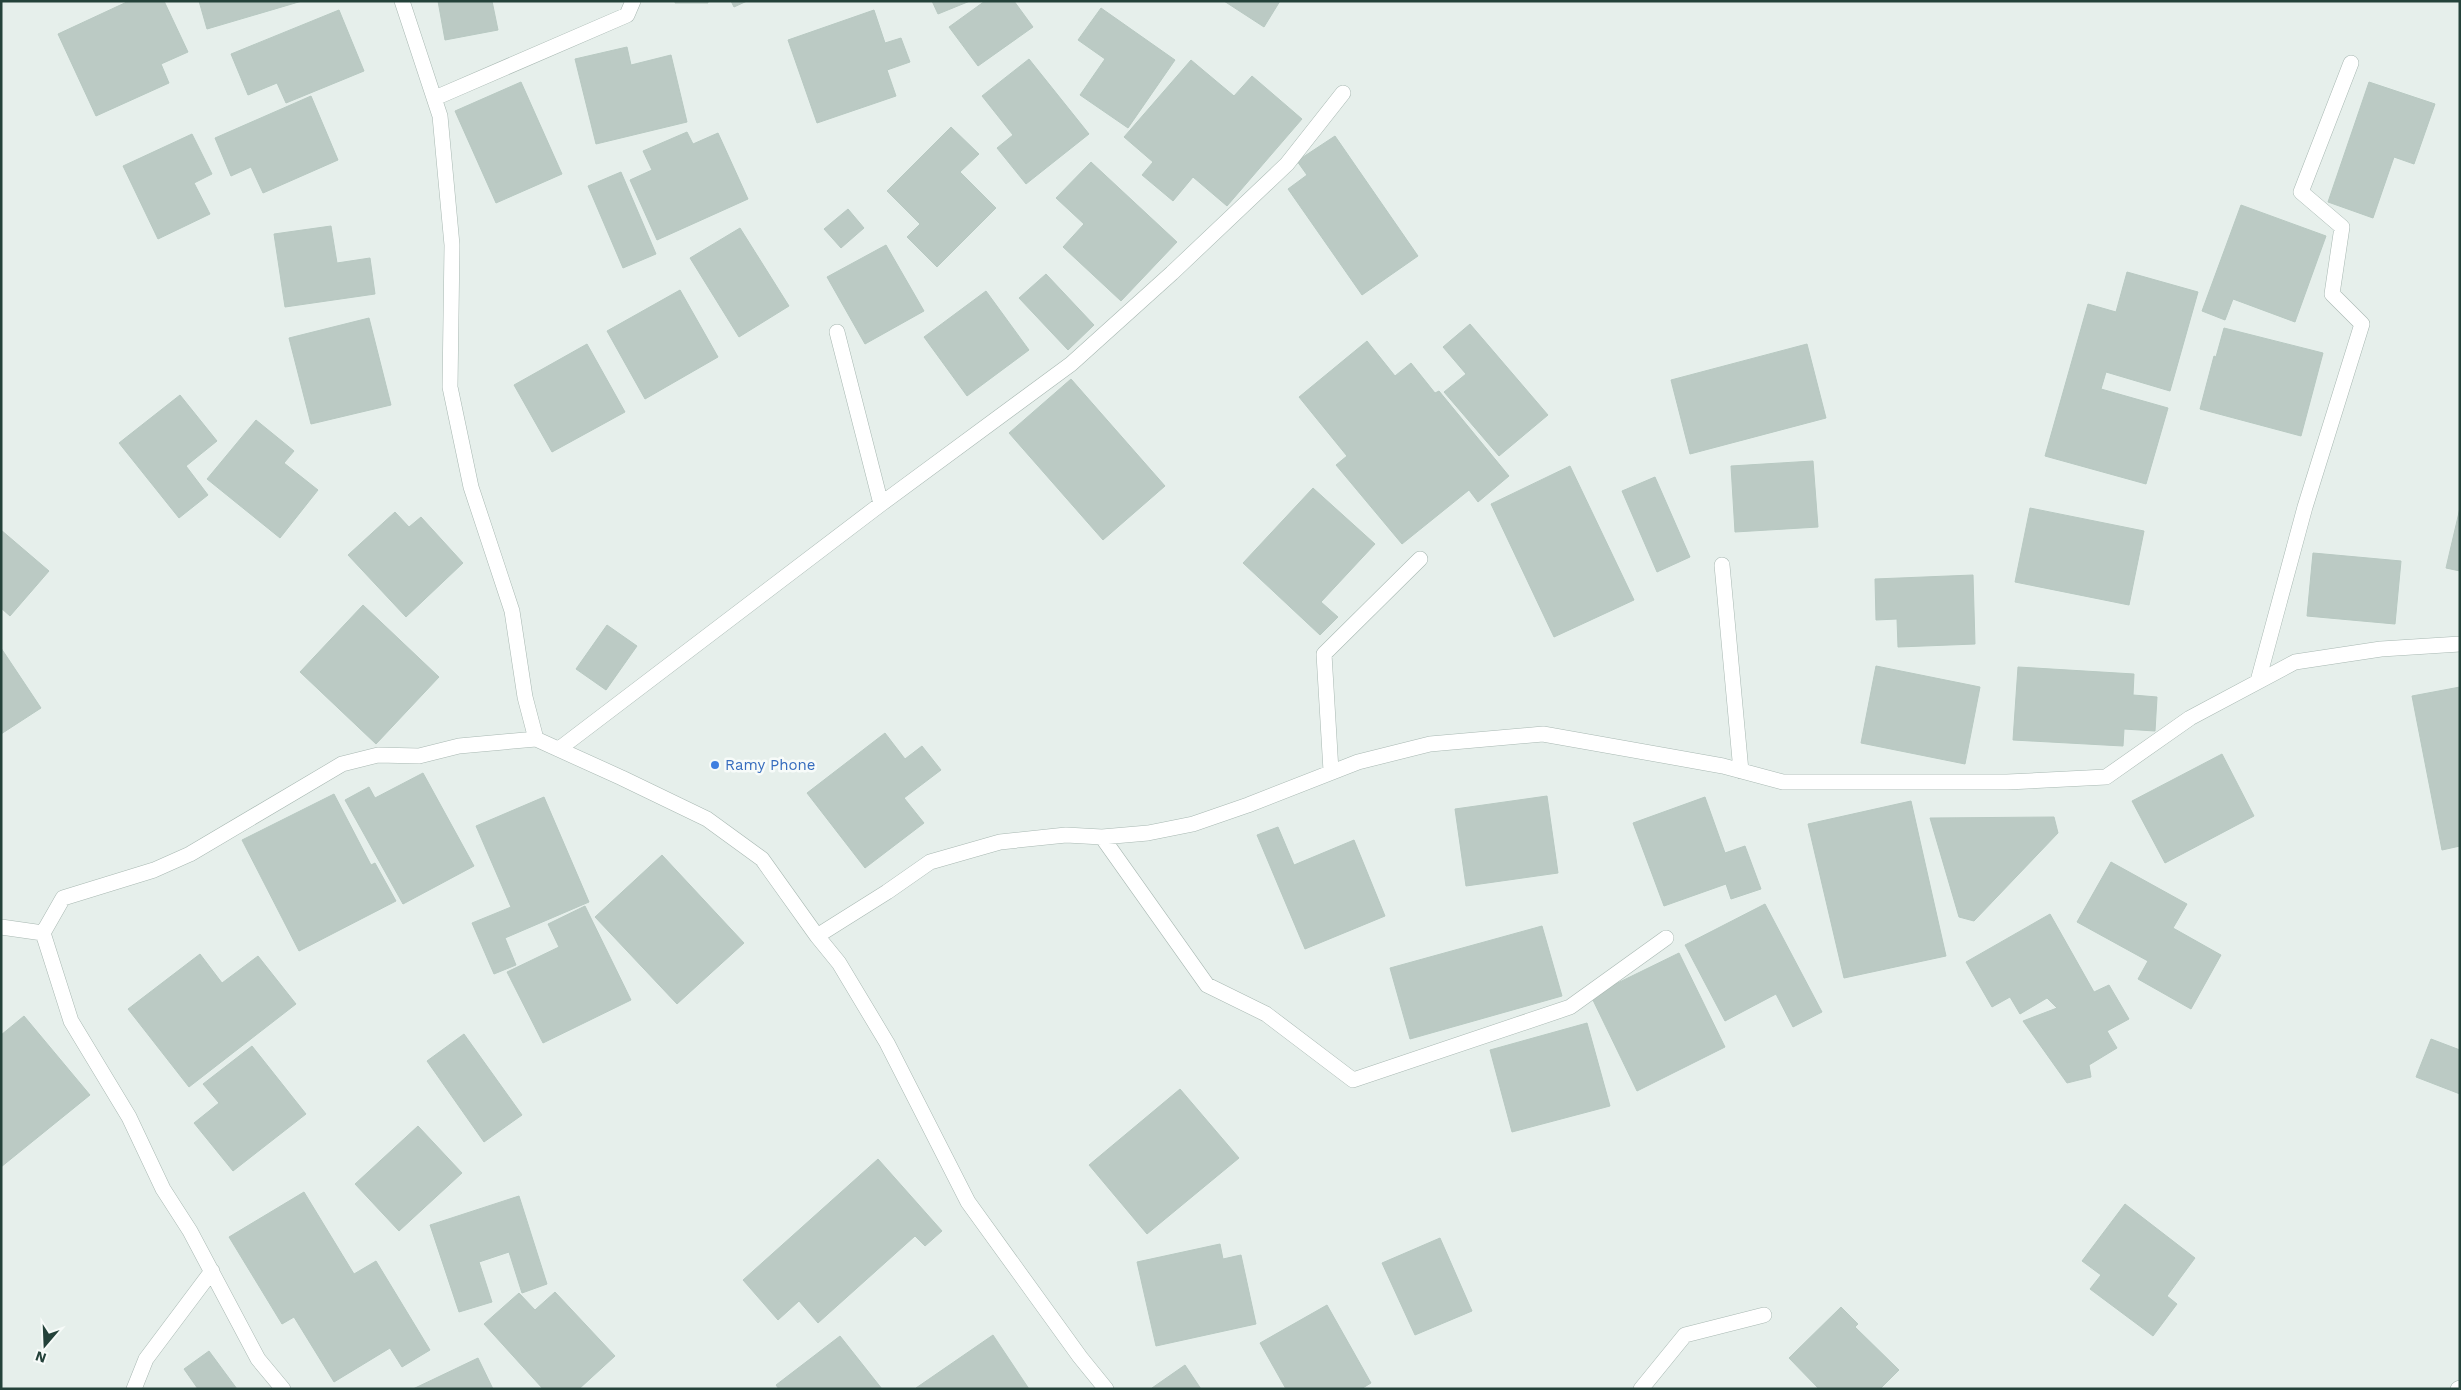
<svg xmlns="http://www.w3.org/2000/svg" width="2461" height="1390" viewBox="0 0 2461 1390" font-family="'Work Sans',sans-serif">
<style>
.building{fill:#bbcac4;stroke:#b8c9c2}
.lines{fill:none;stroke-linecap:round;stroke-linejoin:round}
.minor-casing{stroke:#a8b8b2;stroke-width:16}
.minor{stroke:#fff;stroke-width:15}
.shop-dot{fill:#3f7fe0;stroke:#f7fbf9;stroke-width:2}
.labels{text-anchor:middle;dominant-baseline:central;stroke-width:5;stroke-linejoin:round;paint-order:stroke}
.shop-label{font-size:15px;fill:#366cbe;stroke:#f7fbf9;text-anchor:start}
</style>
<rect width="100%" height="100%" fill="#e6efeb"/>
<!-- building -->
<path class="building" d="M129,1h35l24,51 -27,12 8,19 -73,33 -38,-82z
M199,1h103l-95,28z
M438,1h54l6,29 -53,10z
M675,1h33v2h-33z
M731,1h16l-13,6z
M932,1h38l-32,13z
M985,1h29l19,26 -55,39 -29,-39z
M1224,1h56l-16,26z
M1101,8l74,52 -47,68 -48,-33 25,-36 -27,-19z
M339,10l25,61 -78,32 -9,-20 -29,12 -17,-41z
M874,10l11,33 16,-5 9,24 -23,8 9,26 -79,27 -29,-83z
M627,47l4,18 40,-10 16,67 -91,22 -21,-85z
M1029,59l60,75 -63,50 -29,-36 16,-13 -31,-39z
M1191,60l43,36 18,-20 50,43 -75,87 -34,-29 -20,24 -31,-26 11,-13 -29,-25z
M521,82l41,92 -66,29 -41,-92z
M2369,82l66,22 -21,60 -20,-7 -21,61 -45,-16z
M311,96l27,64 -75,33 -12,-26 -20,9 -16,-38z
M951,127l28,27 -19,18 36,36 -59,59 -30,-30 13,-13 -33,-33z
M687,132l6,12 25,-11 30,66 -91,41 -27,-60 22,-10 -9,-19z
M192,134l20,40 -18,9 16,31 -52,25 -35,-73z
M1335,136l83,120 -56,39 -74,-106 19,-14 -10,-14z
M1091,162l86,80 -56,59 -58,-54 21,-23 -28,-26z
M621,172l35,82 -33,14 -35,-82z
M2241,205l85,31 -31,86 -62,-23 -8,21 -23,-9z
M848,209l16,19 -23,20 -17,-19z
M331,226l6,37 33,-5 5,36 -90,13 -11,-73z
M740,228l49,78 -50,31 -49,-79z
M886,245l38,66 -59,33 -38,-67z
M2127,272l71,20 -28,99 -64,-19 -5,17 67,19 -22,76 -101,-28 43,-152 28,8z
M1046,274l48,51 -26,25 -49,-52z
M680,290l38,67 -73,42 -38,-68z
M986,291l43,59 -62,46 -43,-59z
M369,318l22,87 -80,19 -22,-86z
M1470,324l78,91 -49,41 -55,-64 22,-18 -23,-27z
M2224,328l99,25 -22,83 -101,-27 14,-53 2,1z
M1367,341l28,35 16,-13 24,30 4,-2 70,85 -31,26 -9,-12 -67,54 -66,-79 11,-9 -48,-59z
M587,344l38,68 -73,40 -38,-67z
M1807,344l19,74 -136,36 -19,-74z
M1071,379l94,107 -62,54 -94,-107z
M180,395l37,46 -31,25 22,29 -29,23 -60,-75z
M256,420l38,31 -10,12 34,27 -38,48 -73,-59z
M1813,461l5,66 -83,5 -4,-66z
M1570,466l64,134 -80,37 -63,-133z
M1655,477l35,80 -33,15 -35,-81z
M1313,488l62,56 -54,58 17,15 -18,18 -77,-72z
M2030,508l114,23 -15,74 -114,-23z
M2460,508v63l-14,-3z
M395,512l14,15 12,-10 42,46 -57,54 -58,-62z
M1,530l48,41 -39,45 -9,-8z
M2313,553l88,8 -6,63 -88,-8z
M1973,575l2,69 -77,3 -1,-28 -21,1 -1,-41z
M363,605l76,72 -63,67 -76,-72z
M607,625l30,21 -31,44 -30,-21z
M1,648l40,60 -40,26z
M1876,666l104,21 -15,77 -104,-21z
M2018,667l116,7 -1,21 24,2 -2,34 -31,-2 -1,17 -110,-6z
M2460,687v159l-18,4 -30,-154z
M885,733l20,26 17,-13 19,24 -37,28 20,25 -59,45 -58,-75z
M2222,754l32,62 -89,47 -33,-62z
M423,773l51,93 -71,38 -58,-104 24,-13 6,11z
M334,794l37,71 4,-2 21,38 -97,50 -57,-111z
M1547,796l11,77 -92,13 -11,-77z
M544,797l45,105 -84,36 11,27 -22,9 -22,-51 39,-16 -35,-81z
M1705,797l20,56 20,-7 16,43 -30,10 -5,-15 -62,22 -31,-83z
M1911,801l35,155 -102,22 -36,-154z
M2054,817l4,16 -84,88 -15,-4 -29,-99z
M1278,827l16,38 60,-25 31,76 -80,33 -48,-114z
M662,855l82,88 -67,61 -82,-87z
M2111,862l76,42 -14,24 48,27 -30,54 -53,-30 10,-18 -71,-39z
M1765,904l57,108 -29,15 -17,-33 -51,27 -40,-76z
M585,906l46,94 -88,43 -36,-71 52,-25 -11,-23z
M2050,914l44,78 15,-7 20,34 -22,12 10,17 -28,17 2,12 -24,6 -44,-62 34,-13 -10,-10 -27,16 -10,-17 -18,10 -26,-45z
M1542,926l20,70 -152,43 -20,-71z
M1679,953l46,94 -88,44 -46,-95z
M200,954l22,29 36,-27 38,48 -107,83 -61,-78z
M24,1016l66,79 -89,72v-132z
M1587,1023l23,83 -98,26 -22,-82z
M464,1034l58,81 -38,27 -57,-81z
M2431,1039l29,11v44l-44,-17z
M252,1046l54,68 -73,57 -39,-48 25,-20 -16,-19z
M1180,1089l59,69 -92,76 -58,-69z
M418,1126l44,47 -63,58 -44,-47z
M878,1159l64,72 -17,15 -10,-10 -97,87 -19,-22 -21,19 -35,-40z
M304,1192l50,82 22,-13 54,89 -28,17 -12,-19 -56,34 -40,-65 -12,7 -53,-87z
M519,1196l28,88 -25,9 -13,-41 -30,10 13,40 -33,10 -29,-87z
M2125,1204l70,54 -28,38 10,8 -24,32 -63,-47 11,-14 -19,-14z
M1440,1238l32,73 -57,24 -33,-72z
M1220,1244l3,15 18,-4 15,69 -100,22 -19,-84z
M555,1292l60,64 -36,33h-36l-59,-65 35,-31 16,17z
M1327,1305l44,78 -10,6h-75l-26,-46z
M1841,1307l17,17 -3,3 44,43 -19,19h-61l-30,-31z
M993,1335l36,54h-112l-1,-1z
M840,1336l42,53h-103l-3,-4z
M209,1351l28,38h-39l-14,-20z
M478,1358l15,31h-80z
M1185,1365l16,24h-48l-1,-1z"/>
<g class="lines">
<defs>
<path id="minor" d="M402,1l38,115 12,129 -2,142 21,100 41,124 13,86 11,42
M435,98l192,-83 6,-14
M837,332l44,172
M1722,565l19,206
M2258,681l47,-174 57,-183 -30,-30 10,-67 -41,-35 50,-129
M559,749l322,-245 190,-140 101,-91 115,-109 56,-71
M1331,771l-7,-117 96,-95
M1102,837l105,148 59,29 87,66 217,-73 96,-69
M1,927l42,6
M817,936l70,-44 43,-30 70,-20 66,-7 36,2 46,-4 45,-9 55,-19 110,-43 72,-18 113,-10 180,32 60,16h224l99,-5 84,-59 105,-56 86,-13 79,-5
M134,1389l12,-30 66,-88
M283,1389l-25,-30 -68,-128 -27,-42 -34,-72 -58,-96 -28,-88 20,-35 91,-28 36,-16 152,-90 36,-9 41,1 40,-10 77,-7 86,39 85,41 55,40 55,77 22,27 48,80 81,159 112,155 26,32
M1641,1389l44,-54 79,-20
M2458,1389l2,-1"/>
</defs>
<!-- minor casing -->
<use href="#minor" class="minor-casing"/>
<!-- minor -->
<use href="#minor" class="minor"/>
</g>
<!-- markers -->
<circle class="shop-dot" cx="715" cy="765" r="5"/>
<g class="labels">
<!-- shop labels -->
<g class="shop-label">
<text x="725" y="765">Ramy Phone</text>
</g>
</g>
<!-- border -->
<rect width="2461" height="1390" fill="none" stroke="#24423a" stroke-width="5"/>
<!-- north arrow -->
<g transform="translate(45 1345) rotate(199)" stroke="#f7fbf9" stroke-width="4" paint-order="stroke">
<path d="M0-4L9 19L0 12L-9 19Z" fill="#24423a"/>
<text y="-8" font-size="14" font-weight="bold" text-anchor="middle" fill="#24423a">N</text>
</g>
</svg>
